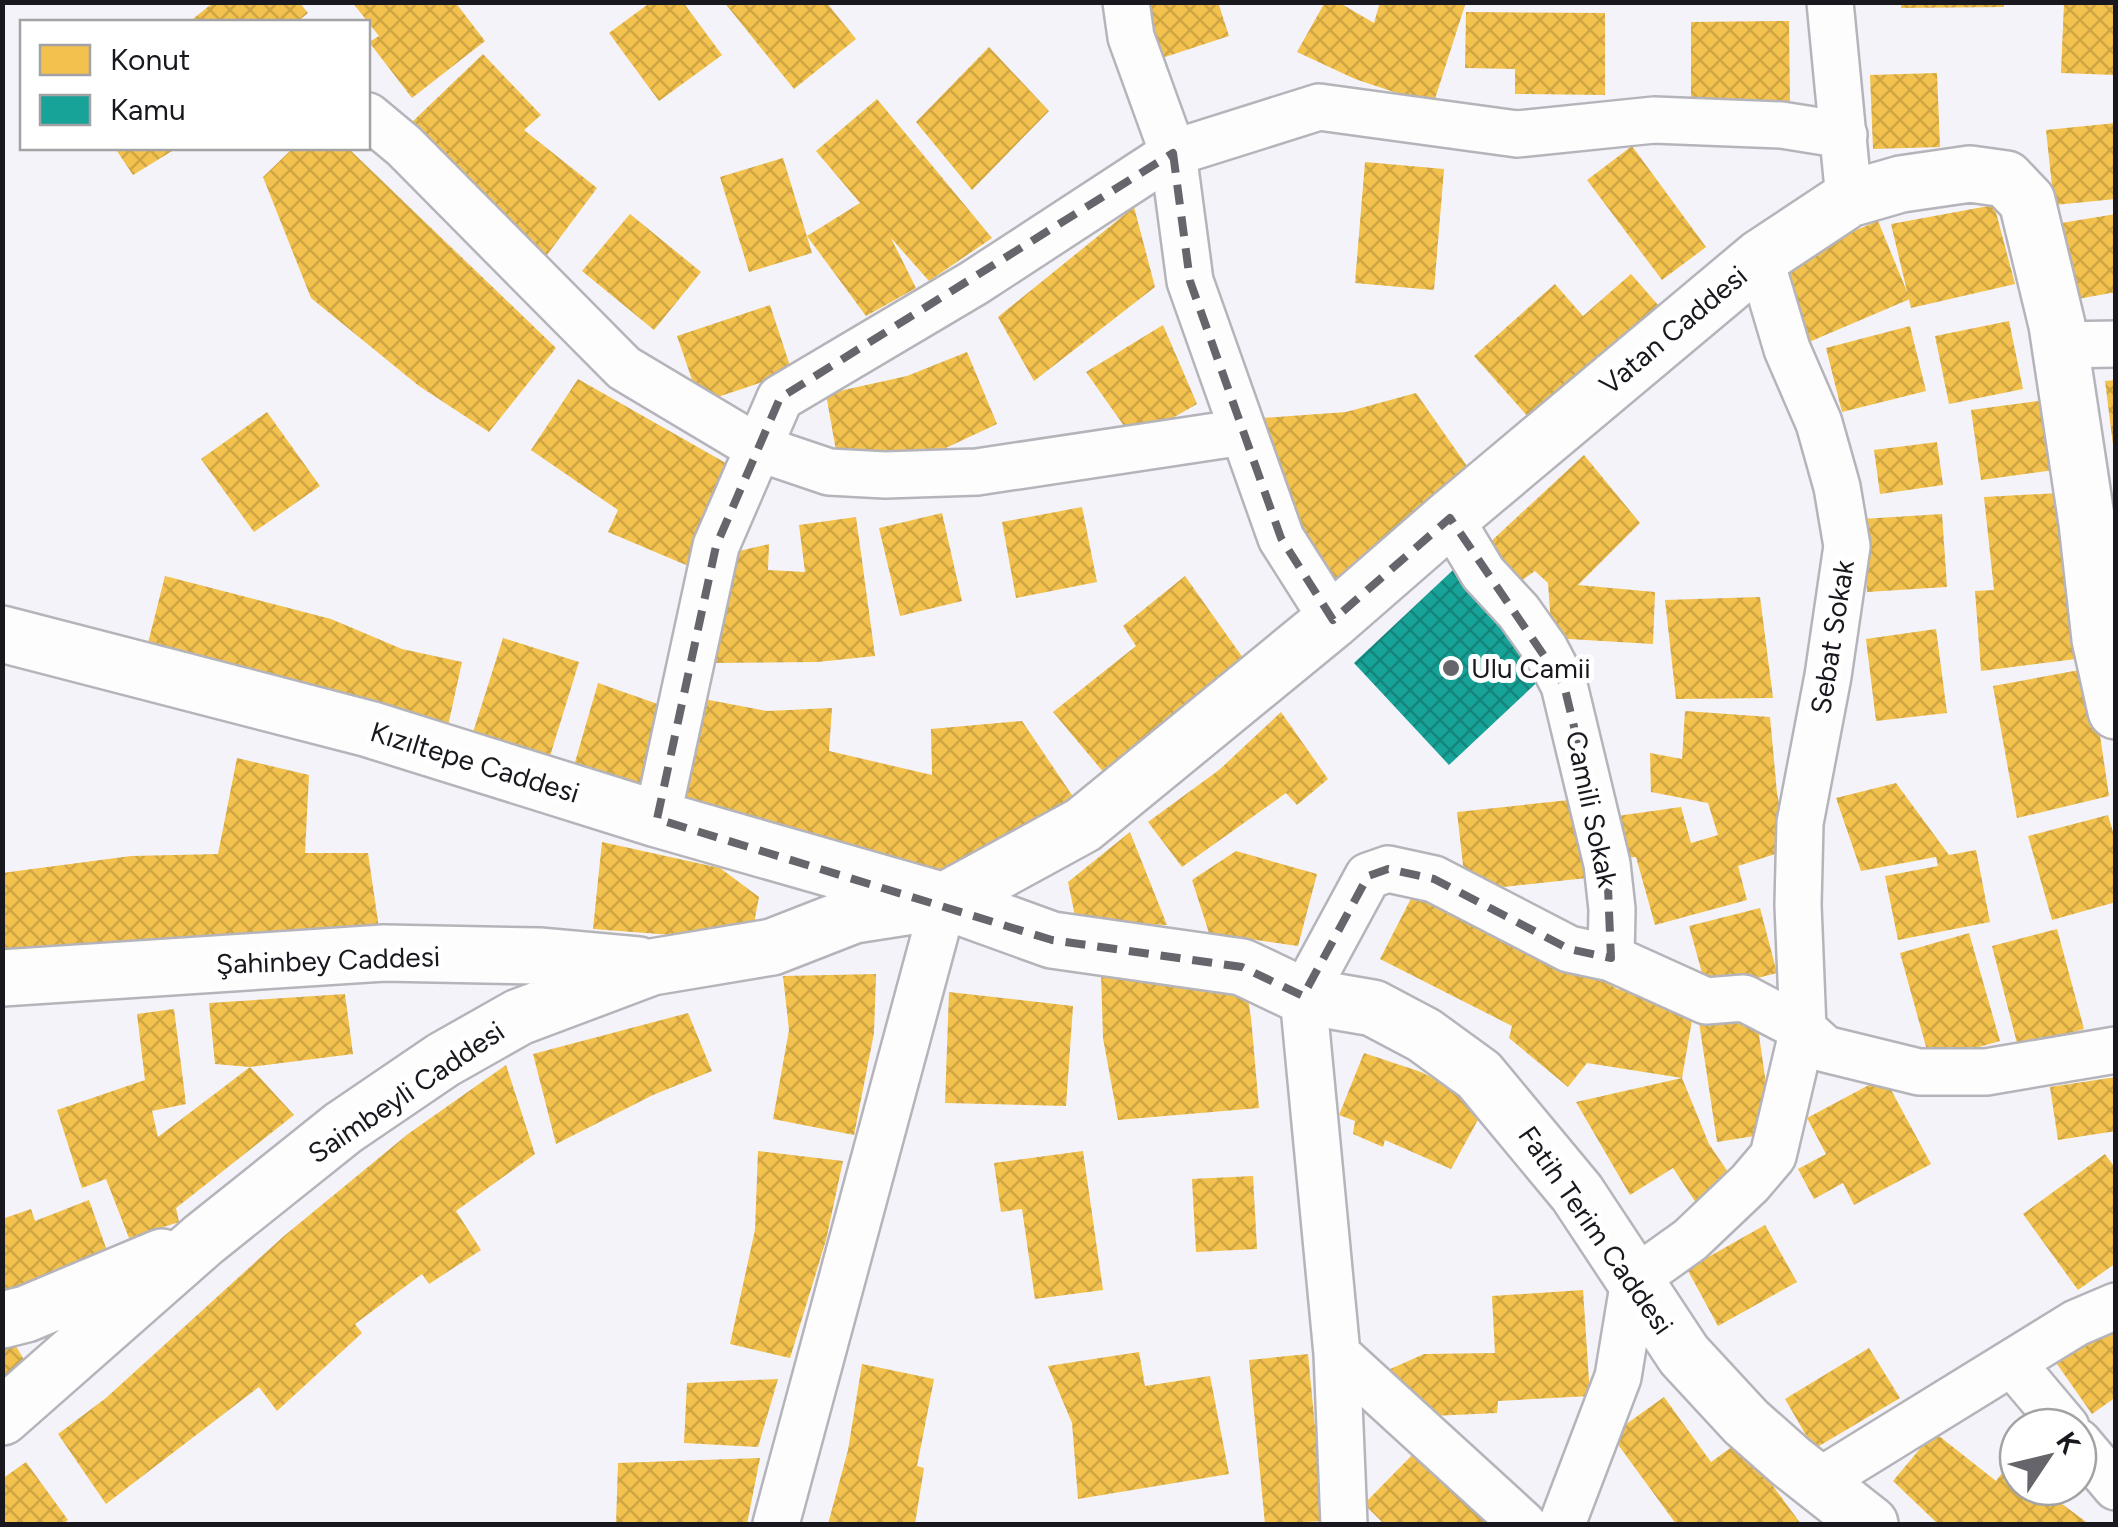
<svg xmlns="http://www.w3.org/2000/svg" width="2118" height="1527" viewBox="0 0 2118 1527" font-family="Figtree,sans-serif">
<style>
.homes{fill:url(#homes-cross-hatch)}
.public{fill:url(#public-cross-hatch)}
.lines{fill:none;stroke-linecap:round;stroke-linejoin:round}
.minor-casing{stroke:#b4b4ba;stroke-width:50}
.tertiary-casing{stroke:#b4b4ba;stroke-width:60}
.minor{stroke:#fdfdfe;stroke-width:45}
.tertiary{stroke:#fdfdfe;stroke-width:55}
.marked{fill:none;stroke:#65656b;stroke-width:8;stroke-dasharray:20 12;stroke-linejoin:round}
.poi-dot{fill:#65656b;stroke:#fff;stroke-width:4}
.labels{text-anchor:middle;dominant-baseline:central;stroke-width:10;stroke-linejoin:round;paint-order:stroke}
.street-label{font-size:28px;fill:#19181f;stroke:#fff}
.poi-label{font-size:28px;fill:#19181f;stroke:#fff;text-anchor:start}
</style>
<defs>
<pattern id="homes-cross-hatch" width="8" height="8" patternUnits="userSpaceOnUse" patternTransform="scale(2.5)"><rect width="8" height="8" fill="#f2c14e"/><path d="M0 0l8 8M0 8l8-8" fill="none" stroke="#cfa544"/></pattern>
<pattern id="public-cross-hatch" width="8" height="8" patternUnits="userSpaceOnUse" patternTransform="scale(2.5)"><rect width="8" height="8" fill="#17a398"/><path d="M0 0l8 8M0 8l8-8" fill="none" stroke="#14847b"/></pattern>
</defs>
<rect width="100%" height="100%" fill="#f3f3f9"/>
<!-- homes -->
<path class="homes" d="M214,2h85l9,11 -11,9h-108z
M352,2h103l30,39 -73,57 -43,-56 10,-6z
M651,2h32l39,53 -63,46 -50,-68z
M724,2h102l30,37 -62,50z
M1144,2h74l11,34 -67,22z
M1325,2h13l36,21 6,-21h86l-33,103 -78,-26 -58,-27z
M1901,2h103v5l-103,1z
M2064,2h52v73l-55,-2z
M1466,12l139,1v82l-90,-1v-25l-50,-1z
M1789,21l1,82 -99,1v-82z
M989,47l60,64 -77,79 -56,-68z
M483,54l58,61 -17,15 73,58 -53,71 -134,-135z
M1937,73l3,74 -67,2 -3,-74z
M877,99l115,139 -63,43 -38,-43 25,50 -50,28 -59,-80 53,-33 -44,-52z
M2116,123v76l-62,6 -8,-75z
M1632,146l74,101 -44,33 -75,-100z
M115,148h62l-44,27z
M293,148h55l208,200 -67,84 -70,-46 -108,-88 -48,-121z
M783,158l29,95 -63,19 -29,-95z
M1365,162l79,7 -10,121 -79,-7z
M1994,205l21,79 -104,24 -20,-84z
M1134,207l21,80 -121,94 -36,-64z
M630,214l71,58 -47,58 -72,-59z
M2116,214v78l-38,7 -17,-76z
M1878,221l32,78 -101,43 -28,-81z
M1631,274l28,32 -128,114 -57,-64 81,-72 28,32z
M770,305l22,67 -92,31 -23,-67z
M2009,321l14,68 -74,15 -14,-68z
M1163,325l34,79 -63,36 -48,-68z
M1910,326l16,65 -84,21 -16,-64z
M967,352l30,72 -62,29 -97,9 -12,-68 81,-18z
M578,379l153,87 -45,99 -78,-33 10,-22 -87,-60z
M2116,380v65h-3l-8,-64z
M1416,393l51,73 -134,116 -51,-91 -19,-73 83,-6z
M2052,399l10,70 -81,11 -10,-70z
M267,412l53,74 -66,46 -53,-73z
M1937,442l6,43 -63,9 -6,-44z
M1584,455l56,68 -62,62 77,7 -2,52 -101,-6 -4,-55 -13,-12 -21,15 -28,-40z
M2059,493l25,165 -103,13 -6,-80 19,-1 -10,-93z
M1082,507l15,75 -81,16 -14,-76z
M942,513l20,88 -62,15 -21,-88z
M1942,514l5,73 -80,5 -5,-73z
M856,517l19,139 -58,6 -105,1 14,-109 43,-10 -1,26 37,2 -6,-47z
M165,576l166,43 71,30 60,13 -16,73 -302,-76z
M1185,576l63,89 -138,115 -57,-68 83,-66 -13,-20z
M1760,597l13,101 -97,1 -11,-99z
M1936,629l11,84 -71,8 -10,-82z
M503,638l76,24 -33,107 -77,-24z
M2090,668l19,128 -92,22 -24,-132z
M598,683l71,25 -23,86 -75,-18z
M704,699l63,12 65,-3 -3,43 103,24 -1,-46 91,-8 56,83 -135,81 -272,-78z
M1685,711l85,6 7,76 11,57 -50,16 9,34 -92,25 -19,-68 -14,1 -12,-41 71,-10 10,36 27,-8 -10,-32 -57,-11 -1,-39 32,6z
M1281,712l47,67 -31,26 -11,-12 -104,74 -34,-45 71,-52z
M237,758l72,17 -4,78h63l13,89 -379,26v-95l129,-17 87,-2z
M1896,783l53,72 27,-5 14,72 -92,18 -13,-64 53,-10 -2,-9 -75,14 -25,-73z
M1588,798l8,79 -130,14 -9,-79z
M2108,815l8,27v60l-64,18 -24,-84z
M1130,832l37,93 -91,-4 -8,-39z
M602,842l118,26 39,29 -7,37 -14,6 -145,-11z
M1236,851l81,23 -19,72 -89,-13 -17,-53z
M1420,881l131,67 66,41 78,14 -13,75 27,66 19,28 -11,8 10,15 -25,17 -29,-44 -43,27 -54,-93 106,-24 -95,-15 -19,24 -59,-49 3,-12 -132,-67z
M1760,908l17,65 -70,18 -18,-65z
M2057,929l27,100 -66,18 -26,-101z
M1969,933l31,108 -70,20 -30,-108z
M1101,972l144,9 6,37 8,90 -141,12 -15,-82z
M876,974l-2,59 -20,102 -81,-16 16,-89 -6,-54z
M949,992l124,14 -7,100 -121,-3z
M345,994l8,60 -103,13 -35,-3 -6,-61z
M174,1009l12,95 -34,7 6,26 92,-70 44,48 -118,93 3,14 -50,16 -23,-59 -24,9 -25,-78 88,-30 -8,-66z
M688,1013l24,58 -59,24 -97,49 -23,-90z
M1756,1014l17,119 -56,9 -18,-120z
M1364,1053l57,19 65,33 -35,64 -66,-29 -2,7 -30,-13 2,-13 -16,-6z
M506,1065l29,89 -79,57 25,39 -52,34 -7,-10 -67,50 7,9 -85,78 -18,-24 -153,117 -48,-70 48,-36 178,-162 124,-102z
M1884,1077l47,87 -77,41 -11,-22 -29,16 -16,-30 28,-15 -19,-36z
M2116,1077v54l-58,9 -8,-53z
M758,1151l85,10 -17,79 -36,118 -60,-14 25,-114z
M1083,1151l20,139 -68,9 -13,-90 -21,3 -7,-49z
M2105,1154l11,15v94l-38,27 -55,-76z
M1253,1176l4,73 -61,3 -4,-73z
M89,1200l22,62 -109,43v-86l29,-10 4,12z
M1765,1225l32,57 -79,44 -31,-57z
M1583,1290l7,106 -92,5 -1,12 -65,3 -44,-46 36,-16 71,-1 -3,-57z
M2116,1323v74l-24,17 -35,-50z
M7,1331l26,44 -31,23v-65z
M1869,1348l31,50 -86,51 -29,-50z
M1139,1352l6,34 65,-10 19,98 -151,25 -6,-76 -24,-57z
M1308,1354l16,167 -59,3 -16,-164z
M862,1364l72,15 -17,87 7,2 -9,56h-87l20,-74z
M778,1379l-20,68 -74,-4 3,-60z
M1664,1397l47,65 29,-21 61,83h-125l-65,-89z
M1934,1432l62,49 12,-16 10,7v15h21l50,37h-151l-45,-43z
M1419,1448l78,76h-113l-20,-20z
M760,1458l-13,66h-131l2,-61z
M26,1462l42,58 -5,4h-61v-45z"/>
<!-- public -->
<path class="public" d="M1453,570l95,102 -99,93 -95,-102z"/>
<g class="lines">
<defs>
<path id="minor" d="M1126,2l5,35 42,116 17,128 91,257 52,82
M1830,2l19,197
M368,116l36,30 220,222 134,80 71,24 56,3 92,-3 266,-40
M2059,345l57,-1
M1450,518l33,55 36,39 26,37 19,36 43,179 5,45 -1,49
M657,819l59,-273 64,-148 194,-115 199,-130 146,-46 198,27 137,-14 127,5 63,10
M1337,1354l186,170
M2012,1363l54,64
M2078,1442l38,45
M1815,1484l261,-161 40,-17
M776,1524l168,-623
M1344,1524l-7,-170 -34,-358 65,-120 20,-7 46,10 135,70 42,9 95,43 38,-3 59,31 22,20 94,23h67l130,-22
M1562,1524l56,-147 16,-97 56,-40 60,-57 23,-27 30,-127 -5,-124 2,-82 28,-147 19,-130 -10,-59 -18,-64 -32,-74 -27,-91"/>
<path id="tertiary" d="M2,634l367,95 288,90 287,82 108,39 190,27 61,29 70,12 51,27 55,40 98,118 107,162 62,67 44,39 80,63
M2,978l382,-25 155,3 99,9
M2,1320l24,-6 136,-57
M2,1417l201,-177 140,-112 100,-68 76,-43 133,-50 120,-20 82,-32 90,-14 139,-76 250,-205 117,-102 310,-260 89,-59 52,-15 69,-10 36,5 21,22 30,124 30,198 13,116 16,72"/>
</defs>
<!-- minor casing -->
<use href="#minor" class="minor-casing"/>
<!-- tertiary casing -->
<use href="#tertiary" class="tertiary-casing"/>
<!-- minor -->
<use href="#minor" class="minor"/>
<!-- tertiary -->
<use href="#tertiary" class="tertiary"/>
</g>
<!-- marked area -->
<path class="marked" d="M1173,153l17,128 91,257 52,82 117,-102 114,167 43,179 4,94 -42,-9 -135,-70 -46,-10 -20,7 -65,120 -61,-29 -190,-27 -395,-121 59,-273 64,-148z"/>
<!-- markers -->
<circle class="poi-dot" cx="1451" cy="668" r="10"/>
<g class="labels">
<!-- street labels -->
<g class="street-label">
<text transform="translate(1673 330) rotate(-40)">Vatan Caddesi</text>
<text transform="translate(1832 637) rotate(-81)">Sebat Sokak</text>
<text transform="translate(475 762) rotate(17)">Kızıltepe Caddesi</text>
<text transform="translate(1592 809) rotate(78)">Camili Sokak</text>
<text transform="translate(328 960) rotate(-2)">Şahinbey Caddesi</text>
<text transform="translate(406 1092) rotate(-34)">Saimbeyli Caddesi</text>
<text transform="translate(1596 1230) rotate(55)">Fatih Terim Caddesi</text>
</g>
<!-- poi labels -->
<g class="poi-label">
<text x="1471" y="668">Ulu Camii</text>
</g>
</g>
<!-- border -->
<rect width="2118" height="1527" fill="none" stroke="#19181f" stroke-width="10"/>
<!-- legend -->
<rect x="20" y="20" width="350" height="130" fill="#ffffff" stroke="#a3a3a5" stroke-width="2.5"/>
<rect x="40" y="45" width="50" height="30" fill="#f2c14e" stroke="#a3a3a5" stroke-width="2.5"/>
<text x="110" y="70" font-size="30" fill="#19181f">Konut</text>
<rect x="40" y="95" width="50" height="30" fill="#17a398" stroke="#a3a3a5" stroke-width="2.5"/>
<text x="110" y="120" font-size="30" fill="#19181f">Kamu</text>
<!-- north arrow -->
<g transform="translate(2048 1457) rotate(55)"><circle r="48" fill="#ffffff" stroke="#a3a3a5" stroke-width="2.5"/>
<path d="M0-8L18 38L0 25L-18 38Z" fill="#65656b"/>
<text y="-15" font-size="28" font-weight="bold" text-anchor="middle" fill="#19181f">K</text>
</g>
</svg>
